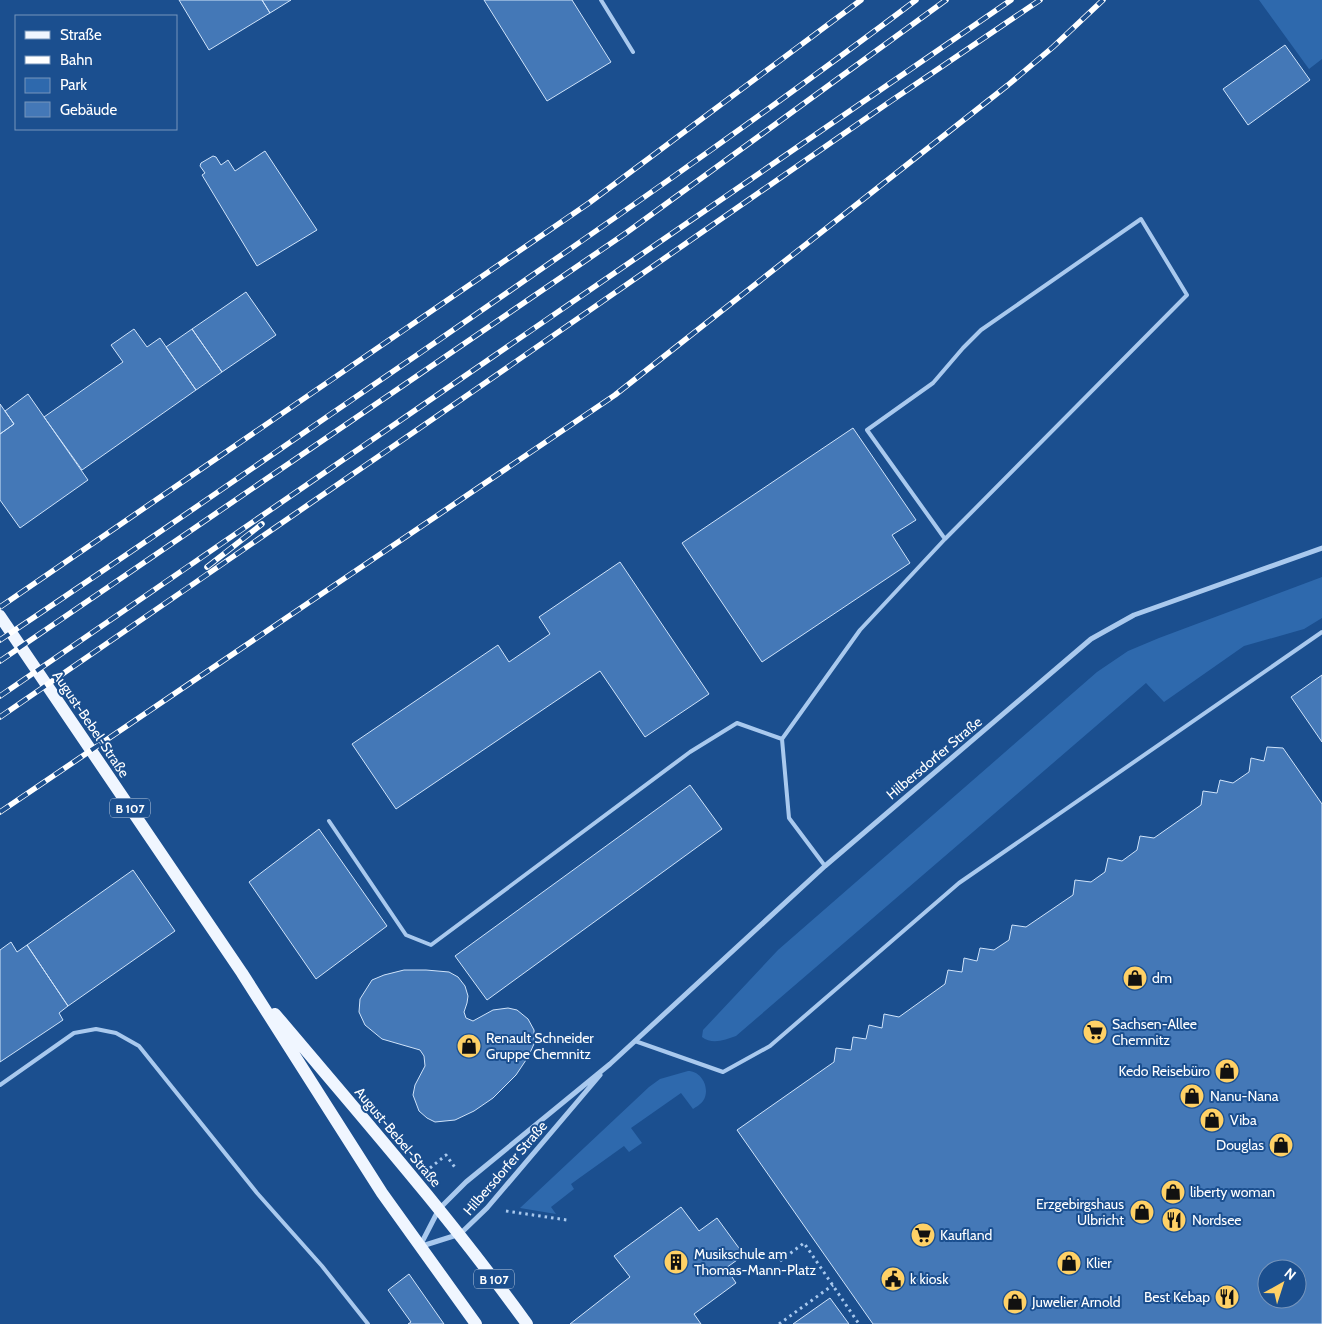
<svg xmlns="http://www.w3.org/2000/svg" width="1322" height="1324" viewBox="0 0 1322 1324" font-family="Cabin,sans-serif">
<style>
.green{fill:#2e69ad}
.building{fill:#4478b7;stroke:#cfe3fa;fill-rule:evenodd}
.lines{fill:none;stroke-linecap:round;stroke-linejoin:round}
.path{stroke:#a9c9ee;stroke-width:3;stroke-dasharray:2.5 4;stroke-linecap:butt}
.service{stroke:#a9c9ee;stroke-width:4}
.minor{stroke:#a9c9ee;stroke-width:5}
.primary{stroke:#f0f6ff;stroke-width:12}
.rail-casing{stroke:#fff;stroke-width:5.5}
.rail{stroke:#1b4f8f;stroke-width:4;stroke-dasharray:11;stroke-linecap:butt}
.labels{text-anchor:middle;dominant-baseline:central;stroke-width:4;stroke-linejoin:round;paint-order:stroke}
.shield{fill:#1b4f8f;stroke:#bbcadd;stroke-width:1}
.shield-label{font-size:12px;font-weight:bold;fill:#fff}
.street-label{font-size:14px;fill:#fff;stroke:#1b4f8f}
.poi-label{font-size:14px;fill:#fff;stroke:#1b4f8f;text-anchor:start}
</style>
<rect width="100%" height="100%" fill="#1b4f8f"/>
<!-- green -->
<path class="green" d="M1259,0h63v59l-13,10z
M1322,577v41l-18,11 -60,17 -80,56 -18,-19 -410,353c-11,4 -24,9 -34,1l1,-7 75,-80 319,-278 31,-21 31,-13z
M688,1071c14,0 23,18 15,30 -2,3 -7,6 -10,8l-12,-16 -50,35 11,15 -13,9 -5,-6 -53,38 3,5 -23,18 5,7 -36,-6 129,-121 11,-8z"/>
<!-- building -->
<path class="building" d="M179,0h83l8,13 -61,37z
M262,0h29l-21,13z
M484,0h88l39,62 -64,39z
M1285,45l25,35 -62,45 -25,-36z
M265,151l52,79 -60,36 -55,-91 3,-2 -5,-7 1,-3 12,-7 3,1 5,8 7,-5 7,11z
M246,292l30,43 -54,37 -30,-43z
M134,329l13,18 13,-9 36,52 -114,80 -38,-53 79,-55 -12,-17z
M192,329l30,43 -26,18 -30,-43z
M28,394l60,86 -68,48 -20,-28v-66l14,-10 -9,-13z
M0,404l14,20 -14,10z
M853,428l63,92 -24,15 18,28 -148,99 -80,-119z
M620,562l89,132 -64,43 -45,-66 -204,138 -44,-65 146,-99 11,17 41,-28 -11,-17z
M1322,675v67l-31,-45z
M1267,747l16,1 39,56v520h-449l-136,-194 97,-68 2,-14 15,2 2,-13 13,2 3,-14 13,3 2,-14 15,3 46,-33 3,-14 14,2 2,-14 13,3 3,-13 14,2 15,-10 3,-15 14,2 47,-32 2,-15 16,2 14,-10 3,-14 14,3 15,-11 3,-14 14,2 47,-33 2,-14 14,2 3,-13 13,3 16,-11 2,-14 13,3zM1267,1269h30v30h-30z
M690,785l32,44 -235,171 -32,-44z
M319,829l68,97 -71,53 -67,-97z
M133,870l42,61 -107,75 -41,-61z
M11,942l6,10 10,-7 41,61 -9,7 4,7 -63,42v-112z
M404,970h22l23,2 9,5 7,9 3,10 -1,7 -3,9 2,6 7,3 20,-11 15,-2 9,2 11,9 6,11v14l-6,13 -12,18 -23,23 -19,13 -19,9 -20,2 -8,-4 -8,-7 -6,-16 2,-10 10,-19 -1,-10 -4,-6 -38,-11 -17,-14 -6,-13 1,-13 12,-19 12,-5z
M681,1207l18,24 18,-13 27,37 -18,13 10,15 -42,31 7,10h-131l60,-47 -16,-21z
M409,1274l35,50h-36l3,-2 -23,-32z
M830,1298l19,26h-56z"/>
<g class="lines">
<!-- path -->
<path class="path" d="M430,1168l16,-13 10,14
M506,1211l61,9
M780,1261l24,-18 55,81
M779,1324l54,-39"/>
<!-- service -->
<path class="service" d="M601,0l32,52
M329,821l77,114 25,10 259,-193 47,-29 45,16
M825,866l-36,-48 -7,-79 78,-109 85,-91 242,-244 -46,-76 -160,111 -18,18 -30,35 -66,47 78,109
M635,1041l88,31 47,-26 189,-163 363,-251
M0,1085l74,-52 22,-4 20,4 23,13 118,147 65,73 46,58"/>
<!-- minor -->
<path class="minor" d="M421,1244l18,-35 27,-27 144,-118 215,-198 266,-227 43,-24 188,-67
M422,1246l38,-12 27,-26 113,-133"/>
<!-- primary -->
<path class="primary" d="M0,616l242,357 140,220 94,131
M275,1014c86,102 174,202 252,310"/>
<defs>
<path id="rail" d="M207,567l55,-43
M0,607l589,-404 272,-203
M0,640c140,-93 278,-190 417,-285 168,-116 336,-232 499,-355
M0,661l626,-428 320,-233
M0,696l1011,-696
M0,717l472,-325 416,-289 152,-103
M0,812l615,-417 393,-310 45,-38 50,-47"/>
</defs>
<!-- rail casing -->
<use href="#rail" class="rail-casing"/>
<!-- rail -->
<use href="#rail" class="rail"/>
</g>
<!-- icons -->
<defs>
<symbol id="shop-disc" viewBox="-11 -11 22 22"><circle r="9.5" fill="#ffd166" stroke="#1b4f8f"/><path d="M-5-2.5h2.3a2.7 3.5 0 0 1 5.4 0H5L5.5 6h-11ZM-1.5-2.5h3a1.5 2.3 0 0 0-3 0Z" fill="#111"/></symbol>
<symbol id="supermarket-disc" viewBox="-11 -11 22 22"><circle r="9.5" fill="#ffd166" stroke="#1b4f8f"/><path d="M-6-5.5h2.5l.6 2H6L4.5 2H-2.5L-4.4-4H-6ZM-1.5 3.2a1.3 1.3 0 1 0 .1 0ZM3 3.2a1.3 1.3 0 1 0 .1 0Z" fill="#111"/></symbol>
<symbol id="restaurant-disc" viewBox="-11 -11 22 22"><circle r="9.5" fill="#ffd166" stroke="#1b4f8f"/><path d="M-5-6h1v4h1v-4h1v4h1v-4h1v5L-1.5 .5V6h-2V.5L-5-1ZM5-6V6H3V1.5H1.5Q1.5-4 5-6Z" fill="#111"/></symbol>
<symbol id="building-disc" viewBox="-11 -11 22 22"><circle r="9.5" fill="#ffd166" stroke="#1b4f8f"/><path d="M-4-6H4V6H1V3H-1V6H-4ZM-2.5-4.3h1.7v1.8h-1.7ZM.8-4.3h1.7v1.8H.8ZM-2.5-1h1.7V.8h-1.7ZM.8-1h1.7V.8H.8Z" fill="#111"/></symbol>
<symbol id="civic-disc" viewBox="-11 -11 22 22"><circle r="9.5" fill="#ffd166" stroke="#1b4f8f"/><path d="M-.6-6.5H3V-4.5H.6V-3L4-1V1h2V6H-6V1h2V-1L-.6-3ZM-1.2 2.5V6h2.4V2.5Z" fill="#111"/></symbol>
</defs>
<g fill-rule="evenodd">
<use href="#shop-disc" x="1121" y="964" width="28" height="28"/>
<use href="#supermarket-disc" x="1081" y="1018" width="28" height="28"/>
<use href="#shop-disc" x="455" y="1032" width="28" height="28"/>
<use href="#shop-disc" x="1213" y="1057" width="28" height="28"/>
<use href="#shop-disc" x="1178" y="1082" width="28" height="28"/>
<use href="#shop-disc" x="1198" y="1106" width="28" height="28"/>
<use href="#shop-disc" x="1267" y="1131" width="28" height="28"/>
<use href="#shop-disc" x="1159" y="1178" width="28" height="28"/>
<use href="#shop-disc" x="1128" y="1198" width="28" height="28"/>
<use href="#restaurant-disc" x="1160" y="1206" width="28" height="28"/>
<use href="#supermarket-disc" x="909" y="1221" width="28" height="28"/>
<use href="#building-disc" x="662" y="1248" width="28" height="28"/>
<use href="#shop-disc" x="1055" y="1249" width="28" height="28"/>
<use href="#civic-disc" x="879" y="1265" width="28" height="28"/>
<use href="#restaurant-disc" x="1213" y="1283" width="28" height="28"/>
<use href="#shop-disc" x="1001" y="1288" width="28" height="28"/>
</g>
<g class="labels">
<!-- shield labels -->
<g class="shield">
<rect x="110" y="798.5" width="40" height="19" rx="4"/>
<rect x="474" y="1269.5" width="40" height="19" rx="4"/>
</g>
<g class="shield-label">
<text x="130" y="808">B 107</text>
<text x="494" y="1279">B 107</text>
</g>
<!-- street labels -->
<g class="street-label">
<text transform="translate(91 724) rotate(56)">August-Bebel-Straße</text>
<text transform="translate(934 758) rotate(-40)">Hilbersdorfer Straße</text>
<text transform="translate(398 1137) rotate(50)">August-Bebel-Straße</text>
<text transform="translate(505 1168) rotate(-49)">Hilbersdorfer Straße</text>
</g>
<!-- poi labels -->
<g class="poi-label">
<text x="1152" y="978">dm</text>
<text x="1112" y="1024">Sachsen-Allee<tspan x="1112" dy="16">Chemnitz</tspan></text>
<text x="486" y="1038">Renault Schneider<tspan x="486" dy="16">Gruppe Chemnitz</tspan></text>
<text x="1210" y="1071" text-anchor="end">Kedo Reisebüro</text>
<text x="1210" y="1096">Nanu-Nana</text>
<text x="1230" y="1120">Viba</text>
<text x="1264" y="1145" text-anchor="end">Douglas</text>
<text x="1190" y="1192">liberty woman</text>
<text x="1124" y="1204" text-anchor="end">Erzgebirgshaus<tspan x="1124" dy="16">Ulbricht</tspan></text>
<text x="1192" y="1220">Nordsee</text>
<text x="940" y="1235">Kaufland</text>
<text x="694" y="1254">Musikschule am<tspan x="694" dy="16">Thomas-Mann-Platz</tspan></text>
<text x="1086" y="1263">Klier</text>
<text x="910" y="1279">k kiosk</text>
<text x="1210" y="1297" text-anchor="end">Best Kebap</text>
<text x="1032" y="1302">Juwelier Arnold</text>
</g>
</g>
<!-- legend -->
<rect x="15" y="15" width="162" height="115" fill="#1b4f8f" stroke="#7695bc"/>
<rect x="25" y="31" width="25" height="8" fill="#f0f6ff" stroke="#7695bc"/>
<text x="60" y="40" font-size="15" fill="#ffffff">Straße</text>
<rect x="25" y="56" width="25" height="8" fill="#ffffff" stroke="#7695bc"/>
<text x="60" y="65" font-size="15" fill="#ffffff">Bahn</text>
<rect x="25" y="78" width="25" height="15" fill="#2e69ad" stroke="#7695bc"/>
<text x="60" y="90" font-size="15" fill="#ffffff">Park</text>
<rect x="25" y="102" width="25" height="15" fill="#4478b7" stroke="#7695bc"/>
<text x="60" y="115" font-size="15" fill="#ffffff">Gebäude</text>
<!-- north arrow -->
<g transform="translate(1282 1284) rotate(39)"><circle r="24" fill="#1b4f8f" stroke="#7695bc"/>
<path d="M0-4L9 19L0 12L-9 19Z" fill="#ffd166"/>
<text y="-8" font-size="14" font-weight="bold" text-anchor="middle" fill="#ffffff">N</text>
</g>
</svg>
